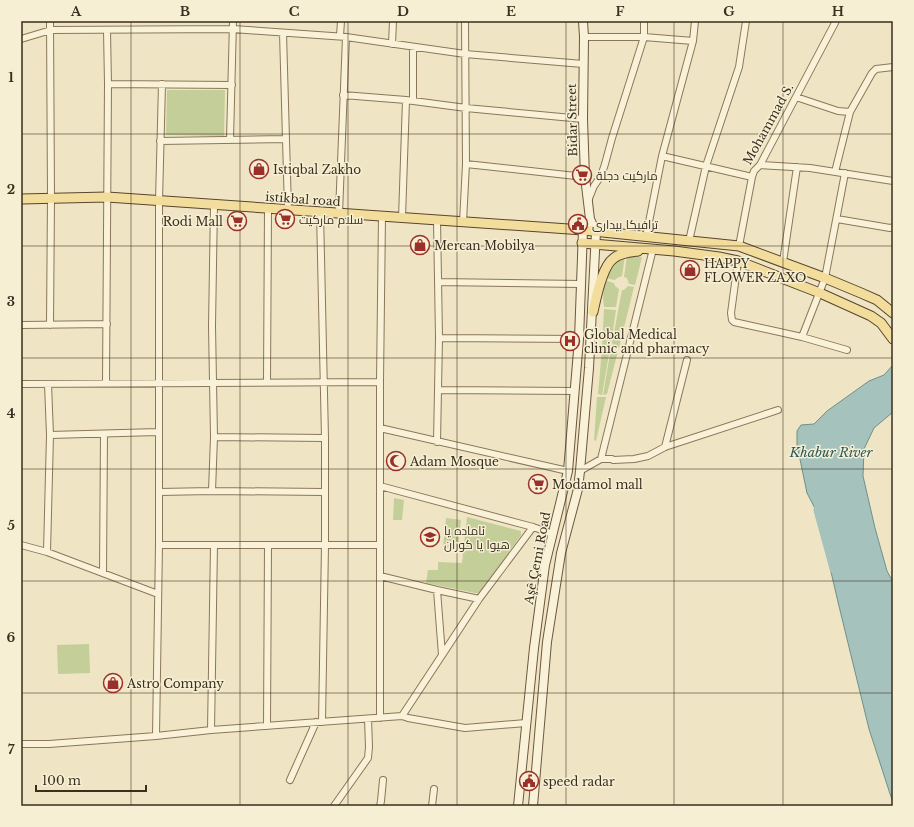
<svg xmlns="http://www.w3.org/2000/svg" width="914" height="827" viewBox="0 0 914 827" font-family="'Libre Baskerville',Cairo,serif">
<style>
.green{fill:#c4ce98}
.water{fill:#a6c2bc;stroke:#6d918a}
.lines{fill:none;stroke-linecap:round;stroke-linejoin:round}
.river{stroke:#a6c2bc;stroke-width:13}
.street-casing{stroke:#8a775a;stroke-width:8}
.secondary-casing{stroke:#6c583d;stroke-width:10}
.primary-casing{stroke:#58452e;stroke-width:11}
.street{stroke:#f9f2d8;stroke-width:6}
.secondary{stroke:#f9f2d8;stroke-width:8}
.primary{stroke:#f3dd9c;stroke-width:9}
.grid{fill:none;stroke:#3a2e1e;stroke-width:1;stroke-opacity:0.55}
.labels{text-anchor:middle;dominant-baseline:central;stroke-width:3;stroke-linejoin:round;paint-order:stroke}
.street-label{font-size:12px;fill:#3a2e1e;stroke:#f6efd4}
.poi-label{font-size:12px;fill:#3a2e1e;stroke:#f6efd4;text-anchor:start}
.water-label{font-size:13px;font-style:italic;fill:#2d5a5a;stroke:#f6efd4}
.neatline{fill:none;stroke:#3a2e1e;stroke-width:1.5}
.grid-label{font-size:13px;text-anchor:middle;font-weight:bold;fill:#3a2e1e}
</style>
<rect width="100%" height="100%" fill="#efe5c4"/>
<!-- green -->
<path class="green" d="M167,90h58l-1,46 -58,-1z
M625,256l-3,20 -5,2 -2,2 -10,-2 5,-12z
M627,256l15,1 -7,28 -6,-1 -2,-6 -3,-1z
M604,280l10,3 1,3 4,3 -3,18h-12l-1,-9z
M628,286l6,1 -15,61 -4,-1 -3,-4 10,-53h2z
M604,309l12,1 -5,33 -4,1 -1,3h-4z
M602,349h3l1,2 3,3 -7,41 -4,-1z
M616,350l2,1 -11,43 -4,1 7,-41 3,-1z
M597,397h9l-10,44 -2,-1z
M394,498l10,2 -2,20h-9z
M467,517l54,14v4l-41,59 -54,-11 2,-13h10v-8l24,1z
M446,518l15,2 -3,28 -15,-1z
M89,644l1,29 -32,1 -1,-29z"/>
<!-- water -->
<path class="water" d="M893,365v47l-19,16 -10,21 -1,27 12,52 12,43 6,11v221l-24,-74 -31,-127 -10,-43 6,-14 -27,-52 -10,-48v-14l4,-6 13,-1 13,-13 42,-30 15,-6z"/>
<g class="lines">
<!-- river -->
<path class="river" d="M820,510l16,58"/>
<defs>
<path id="street" d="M283,33l5,177
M340,36l1,-15
M584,37h60l49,4
M21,39l30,-9 182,-1 113,8 119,17 118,10
M392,44l1,-23
M413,47v54
M108,84l124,1
M343,95l63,5 60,8 117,11
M796,97l42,14 12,1 -15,60
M850,112l22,-39 4,-4 17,-2
M230,140l3,-119
M160,141l126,-2
M662,156l90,21
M466,164l119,13
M760,165l50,3 83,13
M588,201l6,-15 7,-10 4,-12 7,-26 32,-101v-16
M320,212l5,226v107l-3,177
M339,213l7,-176
M402,218l4,-118
M837,219l53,9 3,-1
M437,220l2,118 -2,104
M463,222l3,-58 -1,-143
M646,237l16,-81 31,-115 2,-20
M689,241l17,-75 33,-99 7,-46
M739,246l13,-69 2,-6 6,-6 76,-144
M738,261l-7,52 1,7 2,2 68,15 45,13
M783,262l14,-95
M438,282l143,2
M21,325l86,-1
M50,325l1,-127 -1,-177
M802,337l23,-59 20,-105
M439,338l140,1
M267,382l1,-173
M106,383l2,-299 -1,-54
M21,384l359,-2
M438,390l137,1
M380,428l188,43
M50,435l108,-3
M214,437l111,1
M665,447l22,-87
M601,459l52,-210
M580,471l21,-12h11l1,1 21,-1 14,-3 17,-9 113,-37
M380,486l153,41 20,7
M212,491l2,-54 -2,-111 2,-121
M159,492l53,-1 113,1
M21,545l26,7 111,42
M159,545h221
M47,552l3,-117 -2,-51
M103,573l1,-139
M380,576l57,14 42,9
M437,590l5,65
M402,716l77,-117 54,-72
M380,718v-336l2,-166
M267,726l1,-181
M211,730l3,-185
M156,736l3,-191v-344l3,-117
M21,744h28l107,-8 55,-6 191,-14 6,2 57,10 61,-5
M290,780l26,-58
M334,806l34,-48 1,-11 -1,-28
M380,806l1,-5 2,-21
M432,806l2,-17"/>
<path id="secondary" d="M518,806l16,-158 11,-83 23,-94 11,-132 4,-109 7,-11
M533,806l14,-164 14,-89 17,-64 2,-18 9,-103 7,-136 -6,-13 -5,-42 -2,-58 1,-82 -1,-16"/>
<path id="primary" d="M21,199l86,-2 476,33 156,16 86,32 36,15 16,7 16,13
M582,243l92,8 45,6 19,4 82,32 51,23 10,7 12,16
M593,312c3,-14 9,-46 21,-54 6,-5 17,-6 24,-7"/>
</defs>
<!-- street casing -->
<use href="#street" class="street-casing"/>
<!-- secondary casing -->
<use href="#secondary" class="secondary-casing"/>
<!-- primary casing -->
<use href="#primary" class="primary-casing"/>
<!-- street -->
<use href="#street" class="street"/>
<!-- secondary -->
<use href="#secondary" class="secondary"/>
<!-- primary -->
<use href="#primary" class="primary"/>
</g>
<!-- grid -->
<path class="grid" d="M131,21v785M240,21v785M348,21v785M457,21v785M566,21v785M674,21v785M783,21v785M21,134h872M21,246h872M21,358h872M21,469h872M21,581h872M21,693h872"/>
<!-- icons -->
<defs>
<symbol id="shop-ring" viewBox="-11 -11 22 22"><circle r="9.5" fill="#f6efd4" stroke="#9b2f29" stroke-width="1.5"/><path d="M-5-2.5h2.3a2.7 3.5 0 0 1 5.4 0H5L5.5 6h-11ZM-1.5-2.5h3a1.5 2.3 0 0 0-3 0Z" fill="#9b2f29"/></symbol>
<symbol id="supermarket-ring" viewBox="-11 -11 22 22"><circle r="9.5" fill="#f6efd4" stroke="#9b2f29" stroke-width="1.5"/><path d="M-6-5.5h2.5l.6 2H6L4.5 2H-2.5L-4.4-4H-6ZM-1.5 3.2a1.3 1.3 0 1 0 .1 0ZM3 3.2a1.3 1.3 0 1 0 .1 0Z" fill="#9b2f29"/></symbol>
<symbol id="civic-ring" viewBox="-11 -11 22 22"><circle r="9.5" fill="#f6efd4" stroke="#9b2f29" stroke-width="1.5"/><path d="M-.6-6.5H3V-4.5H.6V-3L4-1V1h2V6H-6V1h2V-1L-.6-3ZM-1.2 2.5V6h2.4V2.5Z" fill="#9b2f29"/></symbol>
<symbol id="hospital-ring" viewBox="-11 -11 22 22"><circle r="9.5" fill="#f6efd4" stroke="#9b2f29" stroke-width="1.5"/><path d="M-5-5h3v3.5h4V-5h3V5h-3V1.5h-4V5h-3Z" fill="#9b2f29"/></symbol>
<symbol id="mosque-ring" viewBox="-11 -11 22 22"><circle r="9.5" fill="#f6efd4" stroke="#9b2f29" stroke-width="1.5"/><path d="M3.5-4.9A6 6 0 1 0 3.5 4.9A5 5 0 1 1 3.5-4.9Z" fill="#9b2f29"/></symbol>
<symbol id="school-ring" viewBox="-11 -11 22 22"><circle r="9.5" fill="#f6efd4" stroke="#9b2f29" stroke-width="1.5"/><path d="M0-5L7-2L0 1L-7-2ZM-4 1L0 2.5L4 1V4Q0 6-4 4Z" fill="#9b2f29"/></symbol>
</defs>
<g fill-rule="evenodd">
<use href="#shop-ring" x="248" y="158" width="22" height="22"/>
<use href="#supermarket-ring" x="571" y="164" width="22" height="22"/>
<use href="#supermarket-ring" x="274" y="208" width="22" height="22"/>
<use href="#supermarket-ring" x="226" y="210" width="22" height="22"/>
<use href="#civic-ring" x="567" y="213" width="22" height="22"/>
<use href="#shop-ring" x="409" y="234" width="22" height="22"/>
<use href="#shop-ring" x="679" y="259" width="22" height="22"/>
<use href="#hospital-ring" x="559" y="330" width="22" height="22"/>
<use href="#mosque-ring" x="385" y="450" width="22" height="22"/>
<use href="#supermarket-ring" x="527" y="473" width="22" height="22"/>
<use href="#school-ring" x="419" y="526" width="22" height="22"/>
<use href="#shop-ring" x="102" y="672" width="22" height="22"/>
<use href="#civic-ring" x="518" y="770" width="22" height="22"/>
</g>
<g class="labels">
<!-- street labels -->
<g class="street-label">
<text transform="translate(572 120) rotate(-91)">Bidar Street</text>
<text transform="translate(768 124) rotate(-61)">Mohammad S.</text>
<text transform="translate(303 199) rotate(4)">istikbal road</text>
<text transform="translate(537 558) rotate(-79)">Aşê Çemi Road</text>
</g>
<!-- poi labels -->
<g class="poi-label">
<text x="273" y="169">Istiqbal Zakho</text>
<text x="596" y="175">ماركيت دجلة</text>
<text x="299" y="219">سلام ماركيت</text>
<text x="223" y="221" text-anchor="end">Rodi Mall</text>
<text x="592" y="224">ترافيكا بيدارى</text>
<text x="434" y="245">Mercan Mobilya</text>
<text x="704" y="263">HAPPY<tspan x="704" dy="14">FLOWER ZAXO</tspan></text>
<text x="584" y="334">Global Medical<tspan x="584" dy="14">clinic and pharmacy</tspan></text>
<text x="410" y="461">Adam Mosque</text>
<text x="552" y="484">Modamol mall</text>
<text x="444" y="530">ئاماده یا<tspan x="444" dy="14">هیوا یا کوران</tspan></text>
<text x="127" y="683">Astro Company</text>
<text x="543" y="781">speed radar</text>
</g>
<!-- water labels -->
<g class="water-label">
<text x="831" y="452">Khabur River</text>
</g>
</g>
<!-- border -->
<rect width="914" height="827" fill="none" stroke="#f6efd4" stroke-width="44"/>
<!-- scale -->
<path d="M36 785v6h110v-6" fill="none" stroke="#3a2e1e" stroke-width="2"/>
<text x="42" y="785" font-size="12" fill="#3a2e1e" stroke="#f6efd4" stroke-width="3" paint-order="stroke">100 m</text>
<rect x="22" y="22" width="870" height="783" class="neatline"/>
<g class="grid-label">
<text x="76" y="16">A</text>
<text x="185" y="16">B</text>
<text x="294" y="16">C</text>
<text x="403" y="16">D</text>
<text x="511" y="16">E</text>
<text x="620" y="16">F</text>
<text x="729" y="16">G</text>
<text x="838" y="16">H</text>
<text x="11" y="82">1</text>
<text x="11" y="194">2</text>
<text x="11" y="306">3</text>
<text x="11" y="418">4</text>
<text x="11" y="530">5</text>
<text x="11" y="642">6</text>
<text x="11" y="754">7</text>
</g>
</svg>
